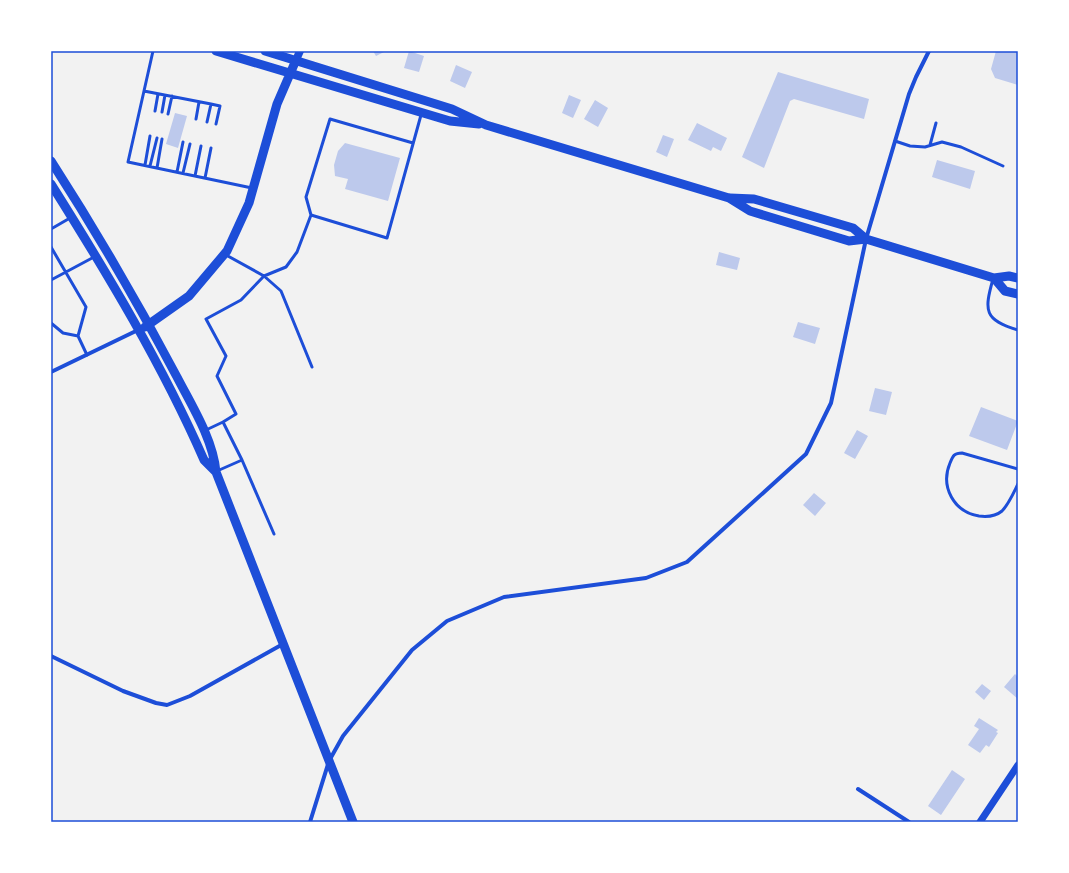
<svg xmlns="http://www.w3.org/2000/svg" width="1069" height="873" viewBox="0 0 1069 873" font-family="Helvetica,sans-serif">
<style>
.building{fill:#bdc9ec}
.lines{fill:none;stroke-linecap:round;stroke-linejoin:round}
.service{stroke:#1d4ed8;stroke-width:3}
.minor{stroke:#1d4ed8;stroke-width:4}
.tertiary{stroke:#1d4ed8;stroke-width:7}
.secondary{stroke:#1d4ed8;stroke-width:8}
.primary{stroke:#1d4ed8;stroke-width:9}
.neatline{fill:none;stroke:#1d4ed8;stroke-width:1.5}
</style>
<rect width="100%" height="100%" fill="#f2f2f2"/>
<!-- building -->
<path class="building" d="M373,51h13l-10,5z
M409,51l15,5 -5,16 -15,-4z
M996,51h22v34l-23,-7 -4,-9z
M456,65l16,7 -7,16 -15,-7z
M778,72l91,27 -5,20 -70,-20 -4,2 -26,67 -22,-11z
M569,95l12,5 -8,18 -11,-5z
M595,100l13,8 -10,19 -14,-8z
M175,113l12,3 -9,32 -12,-4z
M697,123l30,15 -6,13 -8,-4 -2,4 -23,-11z
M663,135l11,4 -7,18 -11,-5z
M345,143l55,15 -12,43 -43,-12 3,-10 -13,-3 -1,-11 4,-14z
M937,160l38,11 -5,18 -38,-12z
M719,252l21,6 -3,12 -21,-5z
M798,322l22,6 -5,16 -22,-7z
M875,388l17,4 -6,23 -17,-4z
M981,407l37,14 -11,29 -38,-14z
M857,430l11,6 -13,23 -11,-6z
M814,493l12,10 -11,13 -12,-11z
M1015,674l3,3v22l-14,-12z
M982,684l9,7 -7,9 -9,-8z
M979,718l19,12 -2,2 2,1 -9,14 -3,-2 -6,8 -12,-8 11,-16 -5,-3z
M952,770l13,9 -24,36 -13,-9z"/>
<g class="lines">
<!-- service -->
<path class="service" d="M153,51l-25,111 124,26
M144,91l67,13 -4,18
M211,104l9,2 -4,18
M155,111l3,-17
M162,112l3,-17
M168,114l4,-18
M196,119l3,-17
M895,141l15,5 15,1 17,-5 19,5 42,19
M930,145l6,-22
M145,165l5,-29
M150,166l7,-28
M157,168l5,-29
M177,172l6,-30
M183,173l7,-29
M195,176l6,-30
M205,178l6,-30
M311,215l-5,-18 24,-78 83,24
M51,229l19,-11
M51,247l35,60 -8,29 9,19
M993,279c-9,32 -9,41 25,51
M51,280l43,-23
M51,323l12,10 15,3
M312,367l-31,-76 -17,-15 22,-9 11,-15 14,-37 76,23 34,-123
M223,422l13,-8 -19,-38 9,-20 -20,-37 35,-19 23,-24 -38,-21
M206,430l17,-8 19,38
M1018,469l-56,-16c-8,0 -9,3 -12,10 -10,24 4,49 29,53 8,1 17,0 23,-5 7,-7 12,-19 16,-27
M217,471l25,-11 32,74"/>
<!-- minor -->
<path class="minor" d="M51,372l87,-42
M51,656l72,35 33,12 11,2 23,-9 93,-52
M858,789l51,33
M310,822l19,-61 14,-25 69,-86 35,-29 57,-24 142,-19 41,-16 119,-108 25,-51 35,-164 43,-145 7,-17 13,-26"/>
<!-- tertiary -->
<path class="tertiary" d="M980,822l38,-57"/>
<!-- secondary -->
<path class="secondary" d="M296,60l4,-9"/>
<!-- primary -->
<path class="primary" d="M216,51l234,70 29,3
M265,51l187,58 34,16 243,73 21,13 99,30 17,-2 128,39 15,-2 9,2
M51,161c45,70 87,142 126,216 15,29 36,62 39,95l137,350
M51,184c56,89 111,180 153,276l12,12
M730,198l24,1 99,29 13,11
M994,278l11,13 13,3
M145,327l44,-31 38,-45 22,-48 28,-99 19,-44"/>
</g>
<!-- border -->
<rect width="1069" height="873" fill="none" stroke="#ffffff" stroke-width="104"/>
<rect x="52" y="52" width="965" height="769" class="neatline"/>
</svg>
